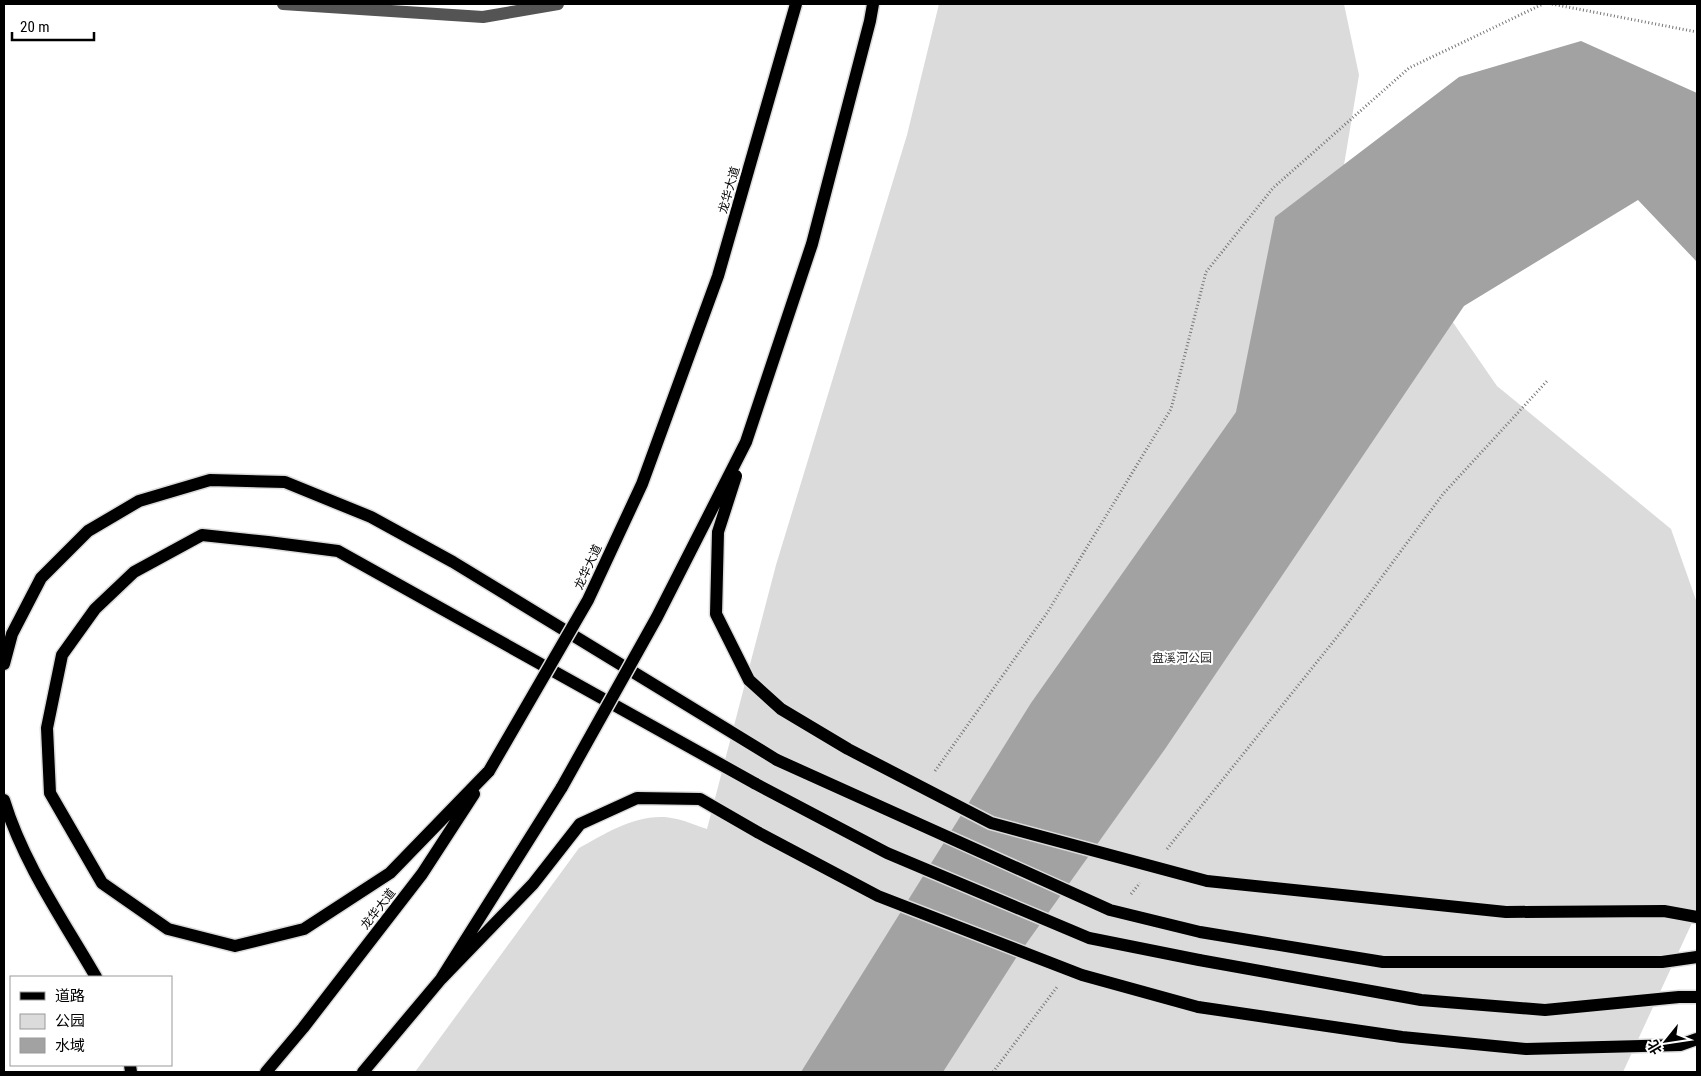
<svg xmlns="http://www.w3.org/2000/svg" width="1701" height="1076" viewBox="0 0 1701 1076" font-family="'Roboto Condensed','Noto Sans SC',sans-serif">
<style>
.green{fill:#dbdbdb}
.water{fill:#a2a2a2}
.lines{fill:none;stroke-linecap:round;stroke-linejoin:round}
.major-casing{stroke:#dbdbdb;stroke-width:15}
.path{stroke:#767676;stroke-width:3;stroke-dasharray:1 2.5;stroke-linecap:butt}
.minor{stroke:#545454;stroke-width:12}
.major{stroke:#000;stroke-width:12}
.major-bridge-casing{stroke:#dbdbdb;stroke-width:15;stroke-linecap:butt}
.major-bridge{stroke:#000;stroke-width:12}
.labels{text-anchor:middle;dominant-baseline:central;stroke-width:4;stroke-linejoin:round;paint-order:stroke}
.street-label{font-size:12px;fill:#000;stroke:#fff}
.park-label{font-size:12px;fill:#323232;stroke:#fff}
</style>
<rect width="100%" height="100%" fill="#fff"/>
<!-- green -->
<path class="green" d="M939,4h405l15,71 -15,90 153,221 174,143 26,74v309l-74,160h-1208l164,-224c29,-16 63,-38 98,-29 10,2 20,7 30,10l69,-264 131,-430z"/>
<!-- water -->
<path class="water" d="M1581,41l116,52v169l-59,-62 -174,106 -299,443 -149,209 -73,114h-142l230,-369 205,-291 39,-195 184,-140z"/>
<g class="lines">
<defs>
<path id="major" d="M4,664l8,-30 29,-56 47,-47 51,-30 71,-21 75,2 86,35 82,45 324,198
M489,771l-99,102 -86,56 -69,17 -67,-17 -66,-46 -52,-90 -3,-65 15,-73 33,-46 39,-37 68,-37 66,7 70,9 418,233
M4,800c19,63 59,120 92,177
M1207,881l299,31 158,-1 33,6
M1200,932l183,30h279l35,-5
M1199,960l222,40 124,10 134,-13h18
M441,979l92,-95 47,-60 57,-26 63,1 59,34
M1198,1007l204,30 124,12 154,-4 17,-6
M130,1065l1,7
M266,1072l37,-44 119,-154 52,-80
M363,1072l78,-93 121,-192"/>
</defs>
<!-- major casing -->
<use href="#major" class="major-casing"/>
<!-- path -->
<path class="path" d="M1552,4l145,28
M935,771l112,-158 124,-204 35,-137 67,-84 136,-120 134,-64
M1167,849l178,-222 98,-133 105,-114
M1131,894l9,-11
M993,1072l64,-85"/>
<!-- minor -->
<path class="minor" d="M283,4l200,13 75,-13"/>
<!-- major -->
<use href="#major" class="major"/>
<defs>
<path id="major-bridge" d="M736,476l-18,56 -2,82 33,66 32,29 67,40 143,74 216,58
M777,760l333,150 90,22
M489,771l99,-171 54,-116 76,-208 78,-272
M756,784l131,69 202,85 110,22
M562,787l95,-170 89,-175 66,-198 58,-223 3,-17
M759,833l119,63 204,79 116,32"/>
</defs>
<!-- major-bridge casing -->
<use href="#major-bridge" class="major-bridge-casing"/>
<!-- major-bridge -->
<use href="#major-bridge" class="major-bridge"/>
</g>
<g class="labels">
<!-- street labels -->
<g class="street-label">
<text transform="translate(729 190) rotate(-74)">龙华大道</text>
<text transform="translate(588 567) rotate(-65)">龙华大道</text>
<text transform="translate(378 909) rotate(-52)">龙华大道</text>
</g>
<!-- park labels -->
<g class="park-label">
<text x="1182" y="658">盘溪河公园</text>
</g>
</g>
<!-- border -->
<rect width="1701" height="1076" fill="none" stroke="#000000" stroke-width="10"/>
<!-- legend -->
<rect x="10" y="976" width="162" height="90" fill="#ffffff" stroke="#999999"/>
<rect x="20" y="992" width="25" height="8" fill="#000000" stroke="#999999"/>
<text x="55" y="1001" font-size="15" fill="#000000">道路</text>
<rect x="20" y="1014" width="25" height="15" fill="#dbdbdb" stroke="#999999"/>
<text x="55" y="1026" font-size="15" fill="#000000">公园</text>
<rect x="20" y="1038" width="25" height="15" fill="#a2a2a2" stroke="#999999"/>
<text x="55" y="1051" font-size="15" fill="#000000">水域</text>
<!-- north arrow -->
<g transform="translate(1666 1041) rotate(240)" stroke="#ffffff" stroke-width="4" paint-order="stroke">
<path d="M0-4L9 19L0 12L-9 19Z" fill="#000000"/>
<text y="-8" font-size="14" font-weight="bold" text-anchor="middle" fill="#000000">北</text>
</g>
<!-- scale -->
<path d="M12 32v8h82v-8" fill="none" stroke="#000000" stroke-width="2.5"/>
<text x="20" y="32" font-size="15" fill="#000000" stroke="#ffffff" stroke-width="4" paint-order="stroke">20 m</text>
</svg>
